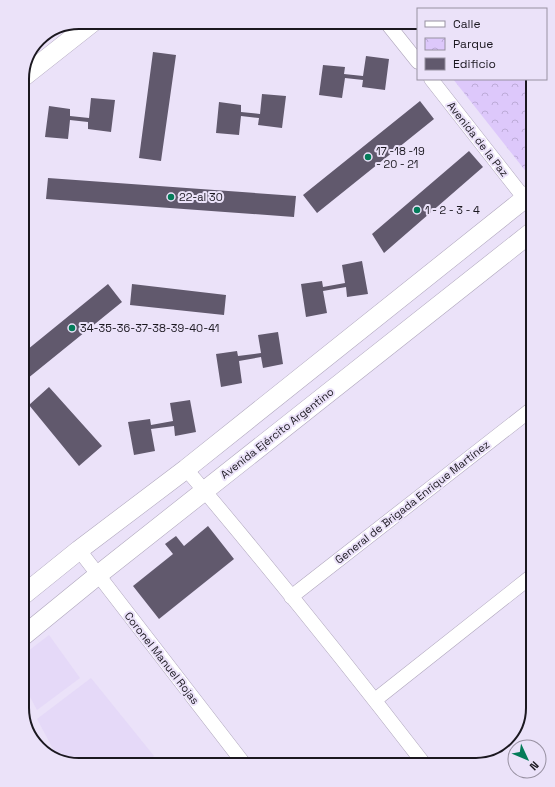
<svg xmlns="http://www.w3.org/2000/svg" width="555" height="787" viewBox="0 0 555 787" font-family="'Space Grotesk',sans-serif">
<style>
.built{fill:#e5d9f8}
.park{fill:url(#park-crowns)}
.building{fill:#61596d}
.lines{fill:none;stroke-linecap:round;stroke-linejoin:round}
.street-casing{stroke:#afa6bc;stroke-width:15}
.secondary-casing{stroke:#afa6bc;stroke-width:20}
.street{stroke:#fff;stroke-width:14}
.secondary{stroke:#fff;stroke-width:19}
.poi-dot{fill:#047c59;stroke:#ebe2f9;stroke-width:1.5}
.labels{text-anchor:middle;dominant-baseline:central;stroke-width:4;stroke-linejoin:round;paint-order:stroke}
.street-label{font-size:11px;fill:#1b1820;stroke:#ebe2f9}
.poi-label{font-size:11px;fill:#1b1820;stroke:#ebe2f9;text-anchor:start}
.rim{fill:none;stroke:#1b1820;stroke-width:2}
</style>
<defs>
<pattern id="park-crowns" width="20" height="18" patternUnits="userSpaceOnUse"><rect width="20" height="18" fill="#ddc8fb"/><path d="M2 6a3 3 0 1 1 6 0M12 15a3 3 0 1 1 6 0" fill="none" stroke="#bdabd7"/></pattern>
</defs>
<rect width="100%" height="100%" fill="#ebe2f9"/>
<!-- built -->
<path class="built" d="M49,635l31,43 -43,32 -15,-28v-23l1,-4z
M91,678l63,78 -13,9h-66l-16,-5 -22,-41z"/>
<!-- park -->
<path class="park" d="M453,79h80v93l-5,2z"/>
<!-- building -->
<path class="building" d="M268,22h24l-1,6 -23,-2z
M153,52l23,3 -15,106 -22,-3z
M366,56l23,3 -4,31 -23,-3 1,-7 -18,-2 -3,20 -23,-3 4,-30 22,2 -1,7 19,2z
M262,94l24,2 -4,32 -24,-3 1,-7 -18,-2 -2,19 -23,-2 3,-31 22,3v7l19,2z
M91,98l24,2 -4,32 -23,-3v-7l-18,-2 -2,19 -23,-2 4,-31 21,3v7l19,2z
M420,101l14,18 -117,94 -14,-18z
M469,151l14,16 -99,86 -12,-19z
M48,178l248,18 -2,21 -248,-18z
M362,261l6,33 -21,3 -1,-10 -23,4 4,22 -21,4 -5,-33 21,-3 1,6 22,-4 -3,-18z
M108,284l14,18 -100,81v-29z
M132,284l94,11 -2,20 -94,-10z
M278,332l5,32 -20,4 -2,-11 -22,4 3,22 -21,4 -5,-33 21,-3 1,5 23,-3 -3,-18z
M49,387l53,59 -23,20 -50,-61z
M190,400l6,32 -21,4 -1,-10 -23,3 4,22 -21,4 -6,-33 22,-3 1,6 22,-4 -3,-18z
M208,526l26,33 -75,60 -26,-33 40,-32 -8,-10 11,-8 8,10z"/>
<g class="lines">
<defs>
<path id="street" d="M386,22l32,40
M431,79l94,120
M186,469c82,97 162,196 239,296
M79,550l166,215
M291,597l242,-189
M375,700l158,-125"/>
<path id="secondary" d="M22,78l71,-56
M22,596l57,-46 107,-81 347,-277
M22,637l76,-62 435,-344"/>
</defs>
<!-- street casing -->
<use href="#street" class="street-casing"/>
<!-- secondary casing -->
<use href="#secondary" class="secondary-casing"/>
<!-- street -->
<use href="#street" class="street"/>
<!-- secondary -->
<use href="#secondary" class="secondary"/>
</g>
<!-- markers -->
<g class="poi-dot">
<circle cx="368" cy="157" r="4"/>
<circle cx="171" cy="197" r="4"/>
<circle cx="417" cy="210" r="4"/>
<circle cx="72" cy="328" r="4"/>
</g>
<g class="labels">
<!-- street labels -->
<g class="street-label">
<text transform="translate(478 139) rotate(52)">Avenida de la Paz</text>
<text transform="translate(277 433) rotate(-38)">Avenida Ejército Argentino</text>
<text transform="translate(412 502) rotate(-38)">General de Brigada Enrique Martínez</text>
<text transform="translate(162 658) rotate(52)">Coronel Manuel Rojas</text>
</g>
<!-- poi labels -->
<g class="poi-label">
<text x="376" y="151">17 -18 -19<tspan x="376" dy="13">- 20 - 21</tspan></text>
<text x="179" y="197">22-al 30</text>
<text x="425" y="210">1 - 2 - 3 - 4</text>
<text x="80" y="328">34-35-36-37-38-39-40-41</text>
</g>
</g>
<!-- crop -->
<path d="M0 0H555V787H0ZM79 29H476A50 50 0 0 1 526 79V708A50 50 0 0 1 476 758H79A50 50 0 0 1 29 708V79A50 50 0 0 1 79 29Z" fill="#ebe2f9" fill-rule="evenodd"/>
<path class="rim" d="M79 29H476A50 50 0 0 1 526 79V708A50 50 0 0 1 476 758H79A50 50 0 0 1 29 708V79A50 50 0 0 1 79 29Z"/>
<!-- legend -->
<rect x="417" y="8" width="130" height="72" fill="#ebe2f9" stroke="#9891a2"/>
<rect x="425" y="21" width="20" height="6" fill="#ffffff" stroke="#9891a2"/>
<text x="453" y="28" font-size="12" fill="#1b1820">Calle</text>
<rect x="425" y="38" width="20" height="12" fill="url(#park-crowns)" stroke="#9891a2"/>
<text x="453" y="48" font-size="12" fill="#1b1820">Parque</text>
<rect x="425" y="58" width="20" height="12" fill="#61596d" stroke="#9891a2"/>
<text x="453" y="68" font-size="12" fill="#1b1820">Edificio</text>
<!-- north arrow -->
<g transform="translate(527 759) rotate(134)"><circle r="19" fill="#ebe2f9" stroke="#9891a2"/>
<path d="M0-3L7 15L0 10L-7 15Z" fill="#047c59"/>
<text y="-6" font-size="11" font-weight="bold" text-anchor="middle" fill="#1b1820">N</text>
</g>
</svg>
